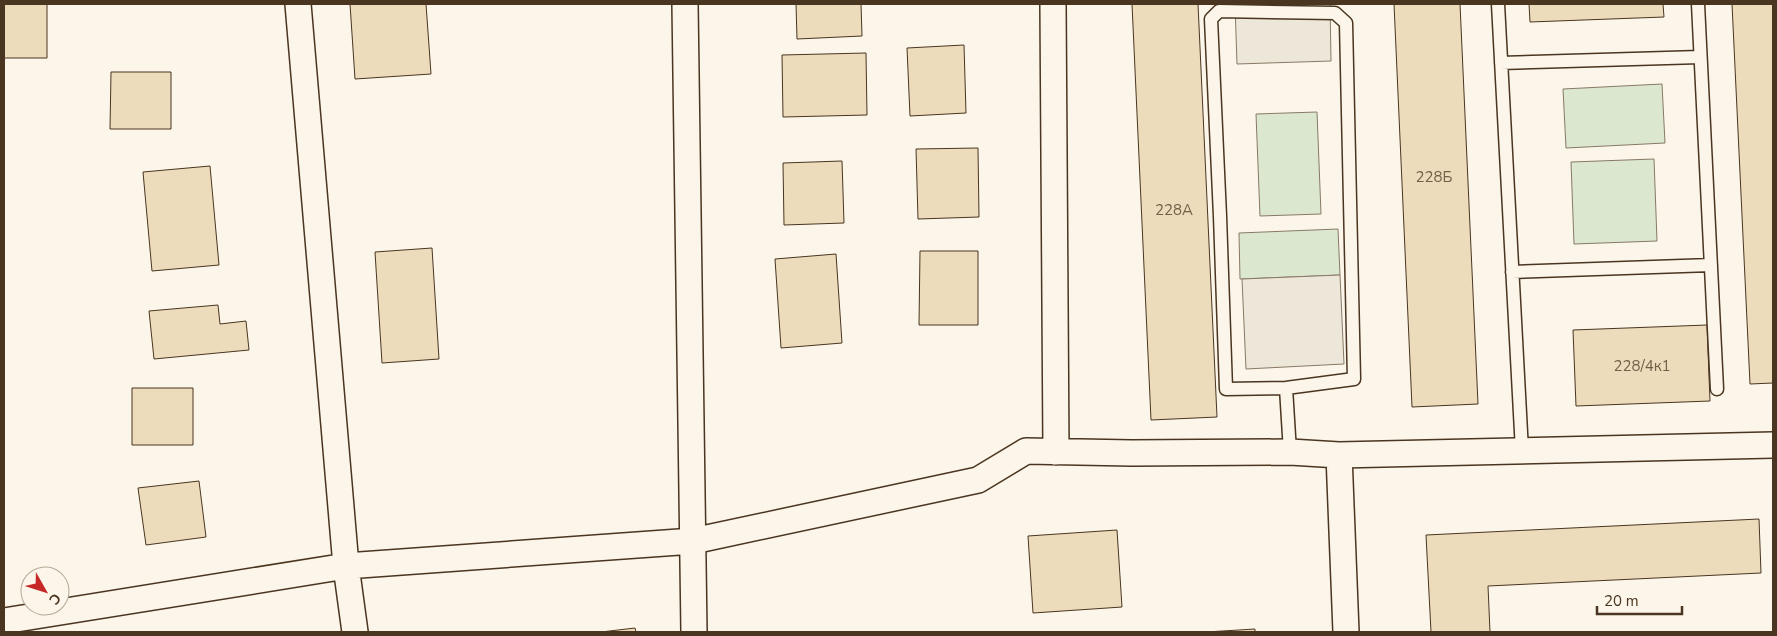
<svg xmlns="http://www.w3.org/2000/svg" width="1777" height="636" viewBox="0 0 1777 636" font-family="'Nunito Sans',sans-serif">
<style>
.green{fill:#dce7d0;stroke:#887966}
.parking{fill:#ede7d9;stroke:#887966}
.building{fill:#ecdcbc;stroke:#4a3520}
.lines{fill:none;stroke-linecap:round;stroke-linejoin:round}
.lane-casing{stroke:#4a3520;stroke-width:15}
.street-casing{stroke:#4a3520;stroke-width:28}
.lane{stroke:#fbf6e9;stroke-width:12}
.street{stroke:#fbf6e9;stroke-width:25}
.labels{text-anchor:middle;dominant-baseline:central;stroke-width:4;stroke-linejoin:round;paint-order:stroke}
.number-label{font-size:15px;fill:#725f47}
</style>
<rect width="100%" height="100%" fill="#fbf6e9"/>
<!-- green -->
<path class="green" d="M1662,84l3,59 -99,5 -3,-59z
M1317,112l4,102 -61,2 -4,-102z
M1654,159l3,82 -83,3 -3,-82z
M1338,229l2,46 -100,4 -1,-46z"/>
<!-- parking -->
<path class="parking" d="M1235,4h95l1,57 -94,3z
M1340,275l4,89 -98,5 -4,-90z"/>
<!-- building -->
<path class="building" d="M4,4h43v54h-43z
M350,4h76l5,70 -76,5z
M796,4h65l1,32 -65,3z
M1132,4h66l19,413 -66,3z
M1394,4h66l18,400 -66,3z
M1529,4h134l1,13 -134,5z
M1732,4h41v379l-23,1z
M964,45l2,68 -56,3 -3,-68z
M866,53l1,62 -84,2 -1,-62z
M111,72h60v57h-61z
M978,148l1,69 -61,2 -2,-70z
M842,161l2,62 -60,2 -1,-62z
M210,166l9,99 -67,6 -9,-99z
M432,248l7,111 -57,4 -7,-111z
M920,251h58v74h-59z
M836,254l6,89 -61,5 -6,-89z
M218,305l2,19 26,-3 3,29 -95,9 -5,-48z
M1707,325l3,76 -134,5 -3,-76z
M132,388h61v57h-61z
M199,481l7,56 -60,8 -8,-57z
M1759,519l2,54 -273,13 2,46h-59l-5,-97z
M1117,530l5,77 -89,6 -5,-77z
M635,628l1,4h-35z
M1255,629v3h-49z"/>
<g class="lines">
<defs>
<path id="lane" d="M1498,4l24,447
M1698,4l19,385
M1219,11l116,2 11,10 8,356 -68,9 -60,1 -6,-173 -9,-197z
M1501,63l199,-6
M1512,272l199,-7
M1286,388l4,64"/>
<path id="street" d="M298,4l48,562 9,66
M685,4l9,628
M1053,4l3,448
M1339,455l7,177
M4,621l342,-55 347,-25 285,-61 48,-29 106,2 158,-1 49,3 434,-10"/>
</defs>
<!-- lane casing -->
<use href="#lane" class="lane-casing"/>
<!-- street casing -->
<use href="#street" class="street-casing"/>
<!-- lane -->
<use href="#lane" class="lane"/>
<!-- street -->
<use href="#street" class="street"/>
</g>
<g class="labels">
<!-- number labels -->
<g class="number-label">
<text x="1434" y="177">228Б</text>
<text x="1174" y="210">228А</text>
<text x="1642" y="366">228/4к1</text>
</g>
</g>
<!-- border -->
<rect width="1777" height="636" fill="none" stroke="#4a3520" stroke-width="10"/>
<!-- north arrow -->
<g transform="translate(45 591) rotate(129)"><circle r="24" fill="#fbf6e9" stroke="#b4a999"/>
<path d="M0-4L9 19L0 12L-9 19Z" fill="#c62828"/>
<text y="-8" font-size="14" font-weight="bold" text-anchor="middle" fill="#4a3520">С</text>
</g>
<!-- scale -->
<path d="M1597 606v8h85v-8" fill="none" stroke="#4a3520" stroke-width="2.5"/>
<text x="1604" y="606" font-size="15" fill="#4a3520" stroke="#fbf6e9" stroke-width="4" paint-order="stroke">20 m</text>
</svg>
